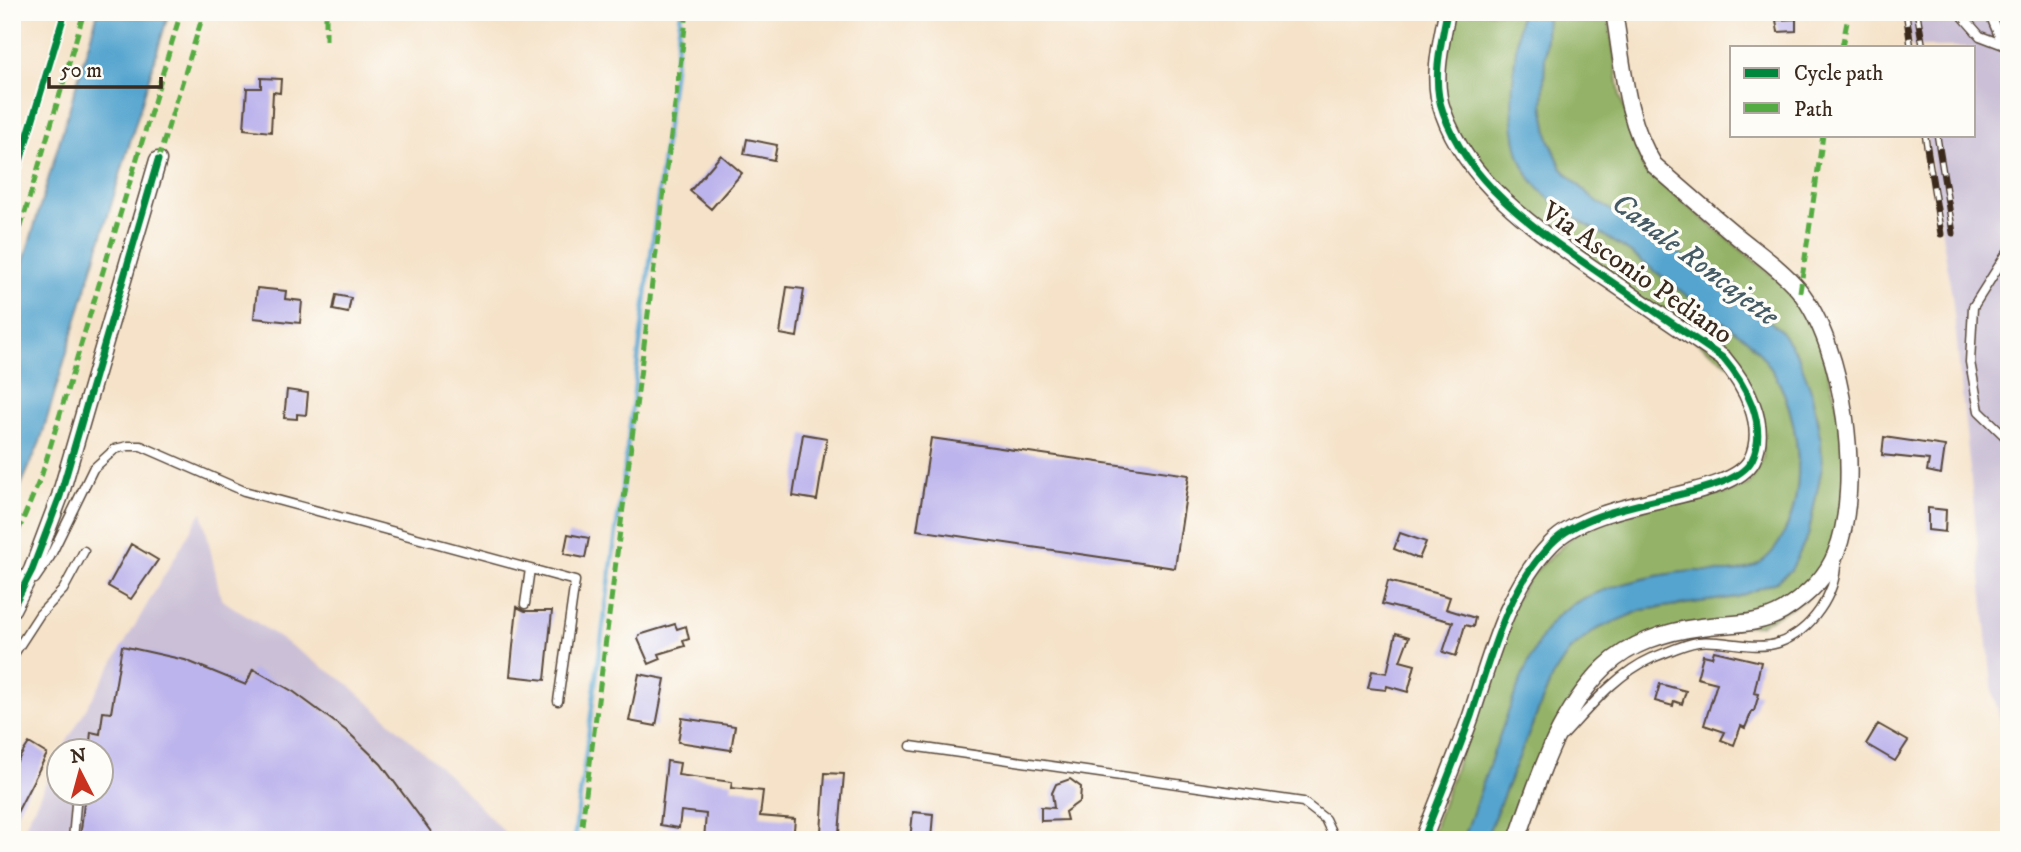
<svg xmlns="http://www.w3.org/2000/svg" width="2021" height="852" viewBox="0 0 2021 852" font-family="'IM FELL DW Pica',serif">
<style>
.industrial{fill:#cabfd6}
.forest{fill:#94b367;stroke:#686e42;stroke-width:2}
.water{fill:#55a4cf;stroke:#486776;stroke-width:2}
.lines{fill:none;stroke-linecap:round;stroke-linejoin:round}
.stream{stroke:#55a4cf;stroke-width:4.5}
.building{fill:#bcb4ec}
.lane-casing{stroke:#574638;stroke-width:11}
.street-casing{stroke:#574638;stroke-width:19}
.lane{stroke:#fff;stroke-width:8}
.street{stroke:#fff;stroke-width:16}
.rail-casing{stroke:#3b2a1e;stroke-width:7}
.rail{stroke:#fdfcf7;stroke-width:4.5;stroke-dasharray:13;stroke-linecap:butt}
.quiet{stroke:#55ab43;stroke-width:5;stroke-dasharray:10 5;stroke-linecap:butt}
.cycleway-casing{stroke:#fdfcf7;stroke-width:11}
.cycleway{stroke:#00873e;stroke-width:7}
.labels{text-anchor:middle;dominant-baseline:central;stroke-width:7;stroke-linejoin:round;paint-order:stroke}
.street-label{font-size:28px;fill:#3b2a1e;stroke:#fdfcf7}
.water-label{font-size:30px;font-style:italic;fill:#455b65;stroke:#fdfcf7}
</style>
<rect width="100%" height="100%" fill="#fdfcf7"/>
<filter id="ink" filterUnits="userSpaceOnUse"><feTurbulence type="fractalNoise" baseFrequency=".0143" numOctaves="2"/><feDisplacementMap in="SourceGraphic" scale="14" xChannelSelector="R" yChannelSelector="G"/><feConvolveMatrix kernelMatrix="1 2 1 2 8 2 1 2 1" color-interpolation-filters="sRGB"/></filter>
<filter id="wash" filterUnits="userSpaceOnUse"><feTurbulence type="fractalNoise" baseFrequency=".00686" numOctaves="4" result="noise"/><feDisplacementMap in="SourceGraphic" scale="28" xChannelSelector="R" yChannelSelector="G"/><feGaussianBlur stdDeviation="1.57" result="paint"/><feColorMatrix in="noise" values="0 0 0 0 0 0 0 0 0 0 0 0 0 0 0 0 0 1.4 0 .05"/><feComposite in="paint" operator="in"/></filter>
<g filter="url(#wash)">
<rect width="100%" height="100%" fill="#f5e2c8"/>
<!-- industrial -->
<path class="industrial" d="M1906,12h103v739l-16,-57 -41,-399 -26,-160h48v-88h-63z
M202,511l19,88 127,85 103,93 61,63h-494l41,-84 1,36h42v-42h-40z"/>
<!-- forest -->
<path class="forest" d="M1451,12h69l-6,84 13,78 26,28 78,51 115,85c36,36 49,73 52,123 2,38 -12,96 -51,108 -17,6 -36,1 -53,2 -37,3 -109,18 -136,44 -16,17 -24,40 -33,60 -23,54 -41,110 -62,165h-33l82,-234 18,-30 51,-47 96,-31 48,-4 24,-10 14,-26 -2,-28 -15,-53 -210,-150 -71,-75 -20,-41 -5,-41z
M1547,12h61l12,84 24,74 151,124 24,45 24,87 2,58 -9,72 -27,41 -49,28 -60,3 -62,17 -66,52 -56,143h-31l67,-163 18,-27 25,-20 47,-20 95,-13 71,-61 14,-69 -5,-53 -19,-58 -18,-26 -65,-54 -122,-77 -31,-30 -13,-30 -6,-35z"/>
<!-- water -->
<path class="water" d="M98,12h71l-129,430 -28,64v-205z
M1520,12h27l-4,92 6,35 13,30 31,30 122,77 65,54 18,26 13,34 10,51 1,26 -14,69 -17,34 -15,12 -39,15 -95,13 -47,20 -25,20 -18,27 -67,163h-22c19,-49 61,-194 95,-225 30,-26 97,-41 136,-44 17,-1 36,4 53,-2 39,-12 53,-70 51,-108 -3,-50 -16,-87 -52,-123 -39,-25 -75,-55 -112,-83 -40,-30 -102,-50 -116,-104 -12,-44 -2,-94 2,-139z"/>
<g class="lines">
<!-- stream -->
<path class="stream" d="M574,840l49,-359 58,-469"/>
</g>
<g id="blocks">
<!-- building -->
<path class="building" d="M1796,19v12l-18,1 -2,-12z
M261,78l20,1 -1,14 -7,-1 -2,40 -27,-3 3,-41h14z
M747,139l30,6 -3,15 -30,-6z
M721,155l21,18 -31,36 -21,-18z
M787,287l17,2 -7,48 -17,-3z
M257,288l29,3 -1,8 17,2 -2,22 -46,-5z
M336,295l15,3 -3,15 -15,-3z
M287,390l21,3 -2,22 -9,-1v5l-13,-1z
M803,434l24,4 -10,62 -24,-4z
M1884,437l61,9 -4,28 -14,-3 2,-11 -47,-5z
M931,438l258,37 -14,93 -258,-38z
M1928,508l18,2 -1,22 -17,-2z
M1400,533l26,9 -7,17 -25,-10z
M568,534l21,4 -4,20 -21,-4z
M131,544l27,16 -27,39 -23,-13z
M1388,581l62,16 -4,12 29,9 -2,9 -8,-2 -9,31 -13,-4 10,-30 -71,-18z
M517,607l8,4h27l-7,69 -35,-4z
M675,624l2,5 9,-3 3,13 -6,2 2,5 -26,8 2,5 -12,5 -11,-25 1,-4z
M1396,633l13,4 -9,24 15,4 -7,27 -21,-6 -1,4 -18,-2 4,-17 15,2z
M122,646l63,14 61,25 7,-16 41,23 54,40 33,32 56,76h-357l5,-47h17v-42h-13l2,-19 9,2 3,-22 8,1z
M1714,651l47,11 -7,31 5,1 -5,17h-2l-7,17 -4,-2 -7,19 -13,-5 4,-8 -21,-7 13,-42 -20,-5 6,-23 9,2z
M639,674l26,5 -9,47 -27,-5z
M1660,684l26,7 -4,13 -8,-3 -1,5 -18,-5z
M682,718l53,8 -4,24 -53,-8z
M1878,724l30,17 -13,20 -29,-17z
M29,743l18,11 -35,68v-53z
M667,761l13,2 -2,12 54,7 -1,6 32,3 -3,25 35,3 -2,21h-89l2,-26 -25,-3 -2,17 -19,-3z
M825,773l19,1 -5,59 -18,-1z
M1070,779l11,8 -1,14 -15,11 2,8 -26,1v-14l13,1 -2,-15 4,-9z
M913,812l20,2 -2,26h-21z"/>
</g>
</g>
<g filter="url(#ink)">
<use href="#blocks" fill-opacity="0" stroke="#574638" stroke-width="2"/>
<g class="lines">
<defs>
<path id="lane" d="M1959,12l21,24 29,11
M1989,12l13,31
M2009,250l-36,57 -3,55 9,49 30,29
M35,579l15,-22 43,-88 22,-20 13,-3h13l103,45 331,90 -17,120
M525,604l5,-35
M12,657l28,-43 23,-24 21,-39
M1564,735c26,-28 52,-61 88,-77 14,-5 31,-14 46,-16 26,-3 56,9 80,1 33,-11 59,-50 58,-83
M911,746l392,56 22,17 10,21
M81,750v-2
M73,840l4,-48"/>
<path id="street" d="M12,609l20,-39 28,-74 98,-336
M1423,840c16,-41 33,-82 48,-124 20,-60 35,-125 80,-172 48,-50 179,-42 201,-84 17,-35 -7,-76 -29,-102 -38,-26 -76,-52 -114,-78 -63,-44 -139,-91 -166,-168 -12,-31 -2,-68 4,-100
M1517,840c21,-61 41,-127 88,-173 25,-24 62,-36 96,-40 29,-4 56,-1 82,-16 22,-14 44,-33 53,-58 27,-67 9,-207 -38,-264 -17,-20 -39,-35 -60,-52 -28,-23 -56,-48 -84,-72 -29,-45 -31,-101 -40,-153"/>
</defs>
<!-- lane casing -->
<use href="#lane" class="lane-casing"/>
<!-- street casing -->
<use href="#street" class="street-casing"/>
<!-- lane -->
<use href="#lane" class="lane"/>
<!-- street -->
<use href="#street" class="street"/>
<defs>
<path id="rail" d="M1906,12l5,35
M1917,12l6,35
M1925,135l16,99
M1937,135l16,98"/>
</defs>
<!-- rail casing -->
<use href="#rail" class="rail-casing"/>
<!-- rail -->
<use href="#rail" class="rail"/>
<!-- quiet -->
<path class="quiet" d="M326,41v-29
M1842,47l7,-35
M158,160l46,-148
M12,257l72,-245
M1800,292l23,-157
M12,546l30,-72 139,-462
M580,840l107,-828"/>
<defs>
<path id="cycleway" d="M12,188l53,-176
M12,609l20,-39 28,-74 98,-336
M1423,840c16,-41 33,-82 48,-124 20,-60 35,-125 80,-172 48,-50 179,-42 201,-84 17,-35 -7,-76 -29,-102 -38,-26 -76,-52 -114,-78 -63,-44 -139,-91 -166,-168 -12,-31 -2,-68 4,-100"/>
</defs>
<!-- cycleway casing -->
<use href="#cycleway" class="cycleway-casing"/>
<!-- cycleway -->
<use href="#cycleway" class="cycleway"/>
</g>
</g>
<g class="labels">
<!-- street labels -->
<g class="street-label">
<text transform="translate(1637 273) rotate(35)">Via Asconio Pediano</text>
</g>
<!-- water labels -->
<g class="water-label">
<text transform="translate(1695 260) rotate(37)">Canale Roncajette</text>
</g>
</g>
<!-- margin -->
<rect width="2021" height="852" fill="none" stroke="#fdfcf7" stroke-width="42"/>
<!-- legend -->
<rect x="1730" y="46" width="245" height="91" fill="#fdfcf7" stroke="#afa8a0" stroke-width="2"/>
<rect x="1744" y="68" width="35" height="10" fill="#00873e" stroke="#afa8a0" stroke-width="2"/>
<text x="1794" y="80" font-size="21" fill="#3b2a1e">Cycle path</text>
<rect x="1744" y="103" width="35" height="10" fill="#55ab43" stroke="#afa8a0" stroke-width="2"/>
<text x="1794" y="116" font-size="21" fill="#3b2a1e">Path</text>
<!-- north arrow -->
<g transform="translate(80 772) rotate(354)"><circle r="33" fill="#fdfcf7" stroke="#afa8a0" stroke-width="2"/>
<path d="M0-5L12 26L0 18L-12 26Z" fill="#c8321e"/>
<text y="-10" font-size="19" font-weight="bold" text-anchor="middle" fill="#3b2a1e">N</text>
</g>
<!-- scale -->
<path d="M49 77v10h112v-10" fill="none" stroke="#3b2a1e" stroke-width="3.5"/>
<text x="60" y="77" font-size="21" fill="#3b2a1e" stroke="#fdfcf7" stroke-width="5" paint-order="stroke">50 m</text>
</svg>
